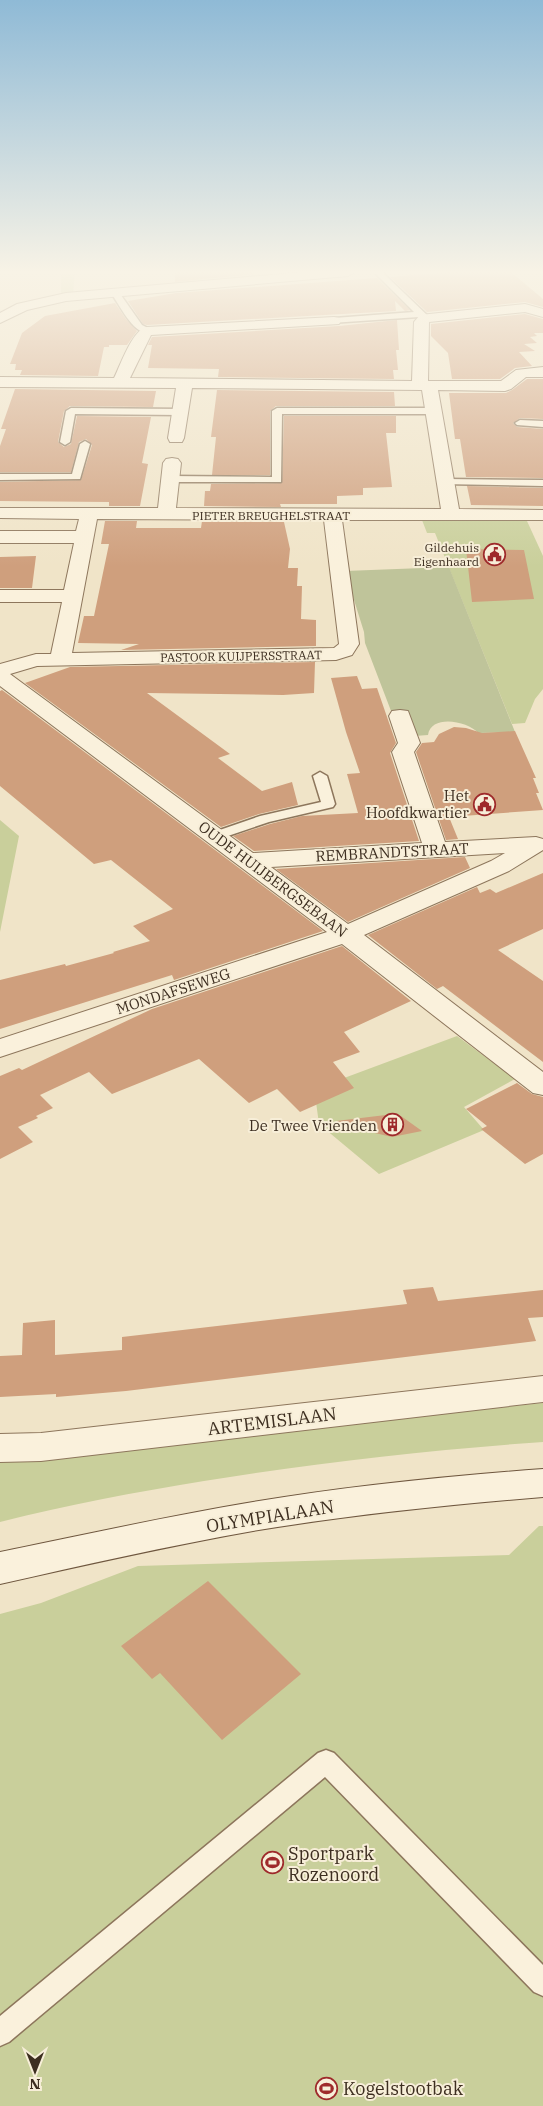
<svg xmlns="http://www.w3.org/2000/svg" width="543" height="2106" viewBox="0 0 543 2106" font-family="'IBM Plex Serif',serif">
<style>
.green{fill:#c9cf9b}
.cemetery{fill:#bfc49a}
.building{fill:#cf9f7d}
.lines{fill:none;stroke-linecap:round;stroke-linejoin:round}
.lane-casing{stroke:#8d765c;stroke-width:3}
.street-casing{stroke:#8d765c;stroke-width:2}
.secondary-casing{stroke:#6f573f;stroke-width:2}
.lane{fill:#faf1dc;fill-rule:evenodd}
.street{fill:#faf1dc;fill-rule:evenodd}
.secondary{fill:#faf1dc;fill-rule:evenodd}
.labels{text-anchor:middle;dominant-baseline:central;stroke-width:4;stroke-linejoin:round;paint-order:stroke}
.far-street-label{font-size:12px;fill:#3d2e20;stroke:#f7eed8}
.far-poi-label{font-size:12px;fill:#3d2e20;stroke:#f7eed8;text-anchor:end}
.poi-label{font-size:15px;fill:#3d2e20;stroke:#f7eed8;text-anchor:end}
.street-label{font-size:15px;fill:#3d2e20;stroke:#f7eed8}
.near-street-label{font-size:18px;fill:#3d2e20;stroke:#f7eed8}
.near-poi-label{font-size:18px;fill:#3d2e20;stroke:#f7eed8;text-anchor:start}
</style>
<rect width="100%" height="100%" fill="#f0e4c8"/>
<!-- green -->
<path class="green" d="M61,272h14l-2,22 -12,1z
M422,520l105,1 16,35v133l-8,10 -10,24 -13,1 -77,-191h-8z
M0,820l19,16 -19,96z
M457,1036l58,43 -51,28 20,23 -105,44 -60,-50 -3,-22 4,-15z
M543,1403v39c-114,8 -226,21 -339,39 -68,11 -137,24 -204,41v-63z
M539,1526h4v580h-543v-492l41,-11 97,-37 371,-11z"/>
<!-- cemetery -->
<path class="cemetery" d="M449,567l66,165 -37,1c-10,-12 -47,-19 -50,2l-27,2 -36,-94 -1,-11 -19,-61z"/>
<!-- building -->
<path class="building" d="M175,272h79l2,2 -81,8z
M450,272h61l32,27v8l-18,-5 -98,10 -37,-35z
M377,278l33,32 -5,1 -10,-10 1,10 -249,14 -4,-1 -15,-23 48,-8z
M115,303l11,16 11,12 -10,14h-18v2h-5l-6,29 -78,-1 2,-5h-7l1,-6h-6l12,-31 23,-17z
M525,314l18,5v14h-9l3,3 -7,1 7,6 -13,1 11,7 -16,1 13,14 -17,2 -15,11h-48l-4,-26 -17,-17v-12z
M397,320l2,30h-3l2,20h-5l1,9 -176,-2 1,-8 -71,-1 4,-23h-4l4,-8 187,-11z
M527,379h16v40l-23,-1 -7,5 4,4 26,2v49l-77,-1 -6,-38h-5l-6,-46h57l6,-3z
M15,389l141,2 -3,16 -83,-1 -6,5 -6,31 6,5 7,-3 6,-28 74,1 -9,46 6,1 -8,42h-31v-4l-109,-1v-19l81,-2 11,-35 -6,-6 -7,3 -8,30h-71v-26l6,-17h-5z
M217,390l177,2 1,14h-119l-6,5v64h-58l4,-38h-5z
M284,416h112v17h-10l6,54 -29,1v7l-26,1v8h-57l1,3 -77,-1 1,-15h5l1,-7 71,-1z
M467,486l76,2v18l-72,-1z
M105,521h32l-1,7h65l1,-7 82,1 6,27 -2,19h10l-1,18h5l-1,33 15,1v26l-195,4 18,-6 -61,-1 6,-27h10l15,-72h-8z
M466,549l58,1 10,49 -62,3z
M36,556l-4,32h-32v-31z
M315,662l-1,31 -31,2 -136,-2 83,61 -12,4 44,33 30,-9 6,23 -39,9 -38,13 -196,-144 45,-16z
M357,676l5,13 15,-1 19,55 -6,10 29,88 -165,10 -21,-15 37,-12 32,-8 56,-3 -11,-39 13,-1 -14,-41 -15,-54z
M2,690l321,241 -149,49 -2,-5 -172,54v-49l65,-16 1,2 48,-13 -1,-1 37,-11 -17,-15 40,-17 -62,-49 -17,4 -94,-78v-95z
M454,727l12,1 16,5 33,-2 21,47h-3l6,15h-3l7,17 -94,7 9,22 -12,1 -30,-88 6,-9 12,-1 5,-8z
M465,857l5,11 -122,54 -72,-53z
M543,873v56l-45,21 45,31v81l-100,-76 -6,3 -69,-54 109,-48 3,6 10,-4 6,4z
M342,946l69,55 -67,31 16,20 -27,10 21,26 -54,24 -23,-23 -28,14 -50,-44 -87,35 -23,-22 -49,23 13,13 -17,8 2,2 -20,9 15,15 -33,17v-83l19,-8 3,2 130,-61z
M517,1083l15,11 11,3v57l-18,10 -44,-35 6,-3 -21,-17z
M394,1114l7,2 21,15 -30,6 -56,-13v-3z
M433,1287l5,14 105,-11v27l-15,1 8,23 -410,50 -70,6v-3l-56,3v-41l22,-1 1,-32 32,-3v35l67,-5v-13l285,-33 -4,-14z
M208,1581l93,93 -79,66 -62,-67 -8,6 -31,-33z"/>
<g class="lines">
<defs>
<path id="lane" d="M374,272h8l46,44v4h-6l-3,-3 -88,6v-4l3,-1 80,-6z
M112,291h6l24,34 8,4v4c-17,2 -30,-28 -39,-40z
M71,408l110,1 5,3 -5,3 -106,-1 -5,28 -5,3 -5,-3 6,-31z
M277,408h156l5,3 -5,3h-151l-1,68h-111l-5,-3 5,-3 102,1v-66z
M520,420l23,1v6l-26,-2 -2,-2z
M85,441l5,3 -10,35 -80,1v-6h72l8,-30z
M446,479l97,1v6l-101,-2 -1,-2z
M320,772l7,4 8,28 -2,3 -64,15 -53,18 -7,-4 2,-3 49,-17 61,-14 -8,-26z
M326,1750l8,3 209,212v31l-9,-4 -209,-215 -316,265 -9,4v-30l318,-263z"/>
<path id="street" d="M305,272h50l-7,4 -282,25 -39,9 -27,13v-10l17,-9 49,-11z
M525,304l18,5v8l-18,-5 -96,10 -1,59h73l15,-11 27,-3v10h-17l-15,12 -6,2 -67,-1 21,119 84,1v10h-201l17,124 -7,11 -16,5 -299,6 -27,8 243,179 169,-10 -30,-91 6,-9 -9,-27 3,-5 8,-1 8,1 12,32 -6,9 31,90 91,-5 7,2v11l-34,21 -145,64 179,137v23l-10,-2 -191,-149 -342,113v-18l327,-107 -327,-246v-22l36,-10h15l11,-52h-62v-12h64l10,-47h-74v-12h76l3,-12 -79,-1v-10h158l5,-45 3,-4 6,-1 6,1 3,4 -5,45 265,1 -19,-119 -230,-2 -8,50 -2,4h-12l-2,-4 8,-50 -176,-1v-10l114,1c7,-14 18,-48 33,-51l187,-10 5,1 2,3 -2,3 -188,11 -21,43 282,3 2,-59 6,-7zM97,519l227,1 15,124 -5,4 -262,5zM505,853l-14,8 -143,63 -77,-57z
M543,1376v26l-502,59 -41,1v-28l41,-1z"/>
<path id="secondary" d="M543,1469v28c-97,8 -194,18 -290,34 -85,15 -169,34 -253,53v-32c84,-17 168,-36 253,-50 96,-16 193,-26 290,-33z"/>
</defs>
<!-- lane casing -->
<use href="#lane" class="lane-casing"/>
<!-- street casing -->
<use href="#street" class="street-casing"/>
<!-- secondary casing -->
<use href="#secondary" class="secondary-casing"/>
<!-- lane -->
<use href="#lane" class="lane"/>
<!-- street -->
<use href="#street" class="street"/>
<!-- secondary -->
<use href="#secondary" class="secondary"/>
</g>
<!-- sky -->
<linearGradient id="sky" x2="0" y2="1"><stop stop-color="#8fbad6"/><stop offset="0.48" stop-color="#f8f3e6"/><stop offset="1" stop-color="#f8f3e6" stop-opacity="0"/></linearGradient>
<rect width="543" height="567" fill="url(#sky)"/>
<!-- icons -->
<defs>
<symbol id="civic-ring" viewBox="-11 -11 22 22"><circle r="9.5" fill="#f7eed8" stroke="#9e2a2b" stroke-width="1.5"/><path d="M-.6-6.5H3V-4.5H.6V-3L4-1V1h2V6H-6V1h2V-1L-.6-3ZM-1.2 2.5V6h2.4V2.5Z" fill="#9e2a2b"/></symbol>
<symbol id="building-ring" viewBox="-11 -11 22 22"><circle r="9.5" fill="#f7eed8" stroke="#9e2a2b" stroke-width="1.5"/><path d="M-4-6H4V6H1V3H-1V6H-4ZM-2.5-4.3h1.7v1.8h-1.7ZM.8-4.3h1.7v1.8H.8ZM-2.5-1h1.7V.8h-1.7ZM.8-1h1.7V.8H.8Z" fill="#9e2a2b"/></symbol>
<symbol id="stadium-ring" viewBox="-11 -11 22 22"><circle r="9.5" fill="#f7eed8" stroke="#9e2a2b" stroke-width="1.5"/><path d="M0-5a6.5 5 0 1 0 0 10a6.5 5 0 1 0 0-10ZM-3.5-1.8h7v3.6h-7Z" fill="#9e2a2b"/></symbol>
</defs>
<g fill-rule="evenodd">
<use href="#civic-ring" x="482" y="542" width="25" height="25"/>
<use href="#civic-ring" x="472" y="792" width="25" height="25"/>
<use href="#building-ring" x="380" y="1112" width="25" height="25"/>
<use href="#stadium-ring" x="260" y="1850" width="25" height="25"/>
<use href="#stadium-ring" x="314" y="2076" width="25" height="25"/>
</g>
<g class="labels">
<!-- far-street labels -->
<g class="far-street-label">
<text x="271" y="515">PIETER BREUGHELSTRAAT</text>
<text transform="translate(241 656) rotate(-1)">PASTOOR KUIJPERSSTRAAT</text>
</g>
<!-- far-poi labels -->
<g class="far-poi-label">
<text x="479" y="547">Gildehuis<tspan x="479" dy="14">Eigenhaard</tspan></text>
</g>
<!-- poi labels -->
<g class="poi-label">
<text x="469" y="795">Het<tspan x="469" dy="17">Hoofdkwartier</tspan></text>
<text x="377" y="1125">De Twee Vrienden</text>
</g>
<!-- street labels -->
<g class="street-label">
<text transform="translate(392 852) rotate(-3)">REMBRANDTSTRAAT</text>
<text transform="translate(273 879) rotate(37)">OUDE HUIJBERGSEBAAN</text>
<text transform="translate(173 991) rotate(-18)">MONDAFSEWEG</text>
</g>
<!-- near-street labels -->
<g class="near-street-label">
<text transform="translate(272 1421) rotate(-7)">ARTEMISLAAN</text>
<text transform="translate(270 1516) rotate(-9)">OLYMPIALAAN</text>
</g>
<!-- near-poi labels -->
<g class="near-poi-label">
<text x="288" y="1853">Sportpark<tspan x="288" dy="21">Rozenoord</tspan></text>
<text x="343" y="2088">Kogelstootbak</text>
</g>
</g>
<!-- north arrow -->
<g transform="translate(35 2071) rotate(180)" stroke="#f7eed8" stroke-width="4" paint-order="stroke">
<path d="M0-4L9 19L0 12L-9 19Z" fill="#3d2e20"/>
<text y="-8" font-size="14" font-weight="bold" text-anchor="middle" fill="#3d2e20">N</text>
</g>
</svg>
